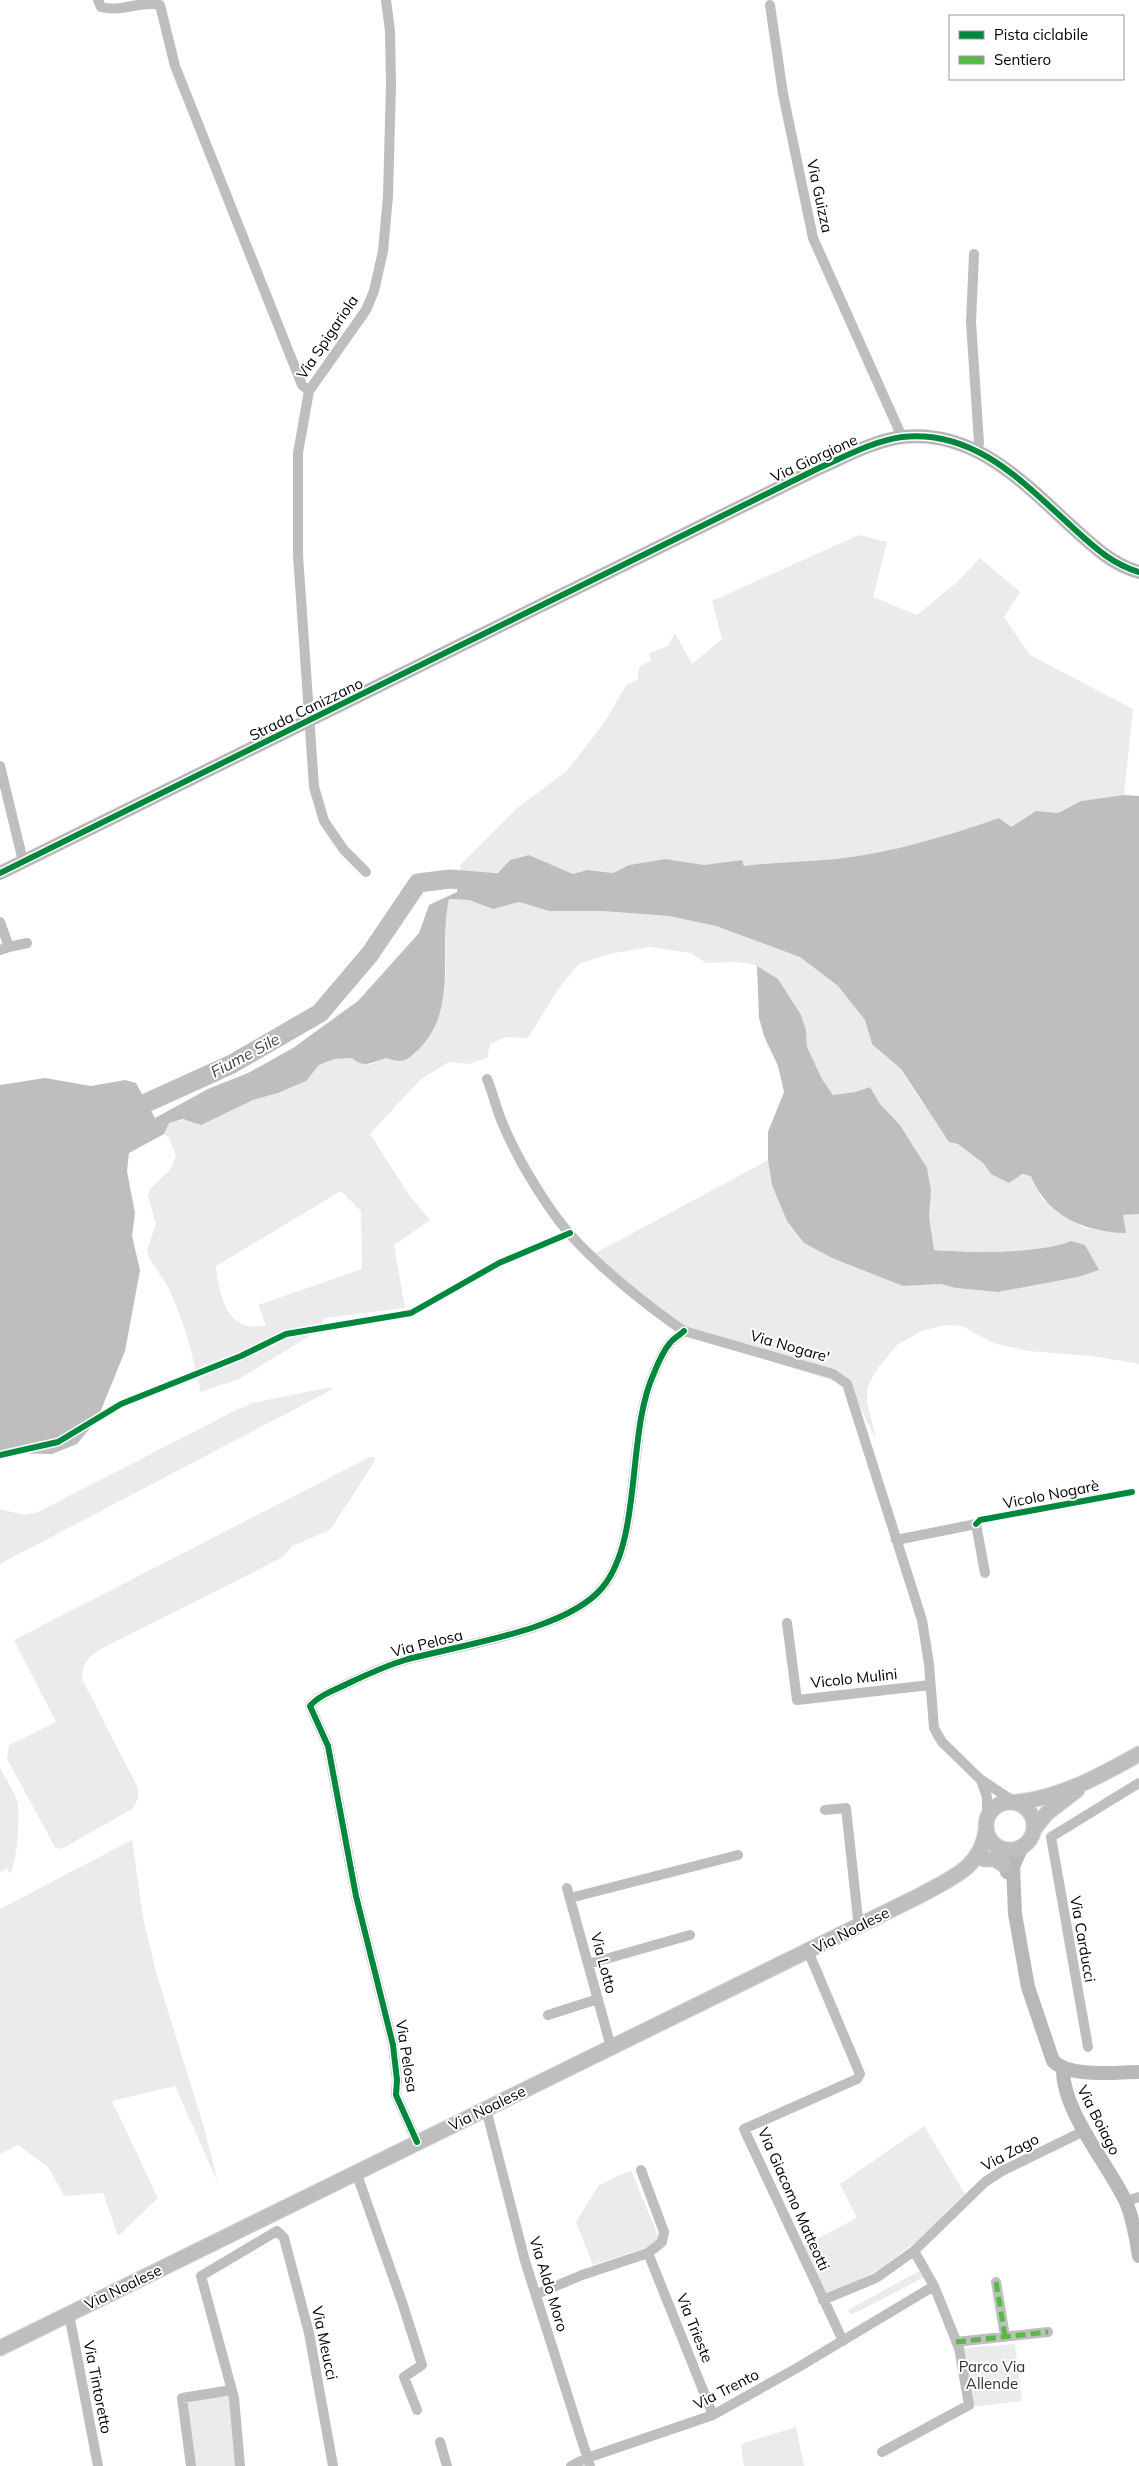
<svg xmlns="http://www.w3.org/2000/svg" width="1139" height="2466" viewBox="0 0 1139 2466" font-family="Mulish,sans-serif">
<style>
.green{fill:#ebebeb;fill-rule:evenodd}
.water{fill:#bebebe}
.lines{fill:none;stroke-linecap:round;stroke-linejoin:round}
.river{stroke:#bebebe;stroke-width:19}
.primary-casing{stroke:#dbdbdb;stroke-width:17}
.street{stroke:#bebebe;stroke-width:10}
.secondary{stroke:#b8b8b8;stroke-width:14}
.primary{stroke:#bebebe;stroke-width:15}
.quiet{stroke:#58b947;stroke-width:5;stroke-dasharray:10 5;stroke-linecap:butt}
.cycleway-casing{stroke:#fff;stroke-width:9}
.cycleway{stroke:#00873e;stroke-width:6}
.labels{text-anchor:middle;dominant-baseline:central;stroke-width:4;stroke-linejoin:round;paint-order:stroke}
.street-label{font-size:15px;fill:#000;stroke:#fff}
.park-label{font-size:15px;fill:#323232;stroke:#fff}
.water-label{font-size:16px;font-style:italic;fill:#434343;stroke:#fff}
</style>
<rect width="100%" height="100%" fill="#fff"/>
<!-- green -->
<path class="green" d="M859,535l28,7 -14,55 44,18 39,-32 24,-25 40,34 -16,25 26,38 103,54 -9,86 -43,6 -23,12 -22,-2 -26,16 -11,-9c-52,18 -108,35 -163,41 -31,3 -62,3 -92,7l-3,-6 -37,5 -39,-6 -36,6 -16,8 -26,-3 -14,4 -44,-19 -19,5 -21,23 -10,-3 -5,-7 -13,1 -1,-9 57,-57 50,-37 39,-51 20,-35 12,-6 1,-12 12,-7 -2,-7 19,-7 7,-13 17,31 30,-25 -10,-38z
M448,899l21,1 24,9 26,-7 30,9h53l67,5 47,10 84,31 38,29 27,34 7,24 29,25 15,25 15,20 27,30 25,19 8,11 40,1 11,24 42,29 41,5 -2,-18 16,-1v150l-48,-8 -63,-5 -35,-8 -31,-17 -14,-1 -24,5 -26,14 -20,24 -11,19v15l9,37 -27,-53 -157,-51 -100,-80 176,-95 4,25 32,58 28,15 71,28 38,-2 15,4 42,4 80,-15 21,-7 -28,-29c-32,14 -101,11 -137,9l-6,-33 3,-27 -4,-22 -27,-43 -20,-21 -10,-17 -15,5 -22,3 -11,-16 -15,-32 -1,-17 -28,-51 -25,-15 -20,-2 -27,1 -15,-10 -42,-6 -40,7 -30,10 -21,25 -30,49 -22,-1 -16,7 -3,14 -18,6 -20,-2 -28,17 -51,55 39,61 21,25 -36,25 11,63 -80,10 -7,13 -77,47 -40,14 -13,-53 -12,-34 -10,-22 -17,-25 -2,-8 9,-26 -8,-28 2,-7 20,-19 6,-14 -7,-18 -5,-4 5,-11 60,-13 24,-10 25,-7 28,-12 13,-16 15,-6 18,-1 17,7 17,-7c17,7 22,3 33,-9 39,-39 22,-100 29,-150zM341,1191l20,20 1,58 -104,36 8,20c-39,10 -47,-30 -50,-59z
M331,1387l2,2 -333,175v-55l24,6 14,-3 198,-102 16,-7z
M370,1457h4l1,4 -45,69 -38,16 -9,11 -184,93c-12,8 -19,16 -16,31l55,107v11l-6,10 -67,38 -5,2 -5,-2 -48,-88 2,-14 47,-23 -42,-82z
M0,1768c5,10 13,21 17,32 4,12 0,64 -7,74l-3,-6 -7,4z
M132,1840l11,77 13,55 49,159 13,52 -43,-97 -63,15 46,97 -40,38 -15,-43 -39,3 -15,-28 -31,-23 -18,9v-245z
M924,2126l41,68 -49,48 -39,29 -51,24 -23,-49 54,-28 -17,-34z
M631,2170l30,73 -68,22 -17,-43 23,-37z
M919,2271l4,7 -72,37 -3,-5z
M1015,2344l7,57 -51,6 -10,-59z
M230,2393l7,73h-42l-8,-64z
M796,2427l8,39h-60l-3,-20 3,-3z"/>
<!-- water -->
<path class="water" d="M1124,795l15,1v418l-16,1 3,18c-42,-1 -79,-17 -95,-57l-9,-2 -13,9 -18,-9 -8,-11 -25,-19 -9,-2 -48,-73 -29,-25 -7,-24 -27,-34 -38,-29 -84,-31 -47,-10 -67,-5h-53l-30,-9 -26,7 -24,-9 -20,-1c-11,51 10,110 -30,150 -12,12 -16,15 -33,9 -14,4 -22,11 -34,0l-18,1 -15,6 -13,16 -28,12 -25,7 -52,25 -18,-6 -14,4 -5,11 -35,19 -2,18 8,42 -3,23 8,34 -15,81 -28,69 -20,24 -25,10 -52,-1v-368l45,-7 46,8 34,-6 11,3 19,35 53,-29 40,-16 45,-25 65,-47 61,-68 10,-28 28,-13 4,-18 13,-1 5,7 10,3 21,-23 19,-5 44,19 14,-4 26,3 16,-8 36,-6 39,6 38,-5 2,6c30,-4 61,-4 92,-7 55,-6 111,-23 163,-41l12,9 25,-16 22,2 23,-12z
M757,966l21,13 23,36 5,15 1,17 15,32 11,16 22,-3 15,-5 10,17 20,21 27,43 4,22 -2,27 5,33c35,3 106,4 137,-9l14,4 14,25 -21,7 -80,15 -42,-4 -15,-4 -38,2 -71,-28 -28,-15 -17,-22 -15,-36 -4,-25v-28l16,-40 -6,-26 -14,-30 -5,-18z"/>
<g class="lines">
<!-- river -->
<path class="river" d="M124,1113l108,-49 88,-51 50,-59 48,-71 32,-4 64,5"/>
<defs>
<path id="primary" d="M986 1826a24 24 0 1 1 48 0a24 24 0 1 1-48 0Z
M1017,1802c43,-4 85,-27 122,-48
M1034,1829l13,-16 30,-23
M984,1859h11l9,6
M0,2348l919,-452c30,-17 62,-27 67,-66"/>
</defs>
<!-- primary casing -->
<use href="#primary" class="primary-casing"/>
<!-- street -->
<path class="street" d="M98,0l3,7c20,6 39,-7 59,-2l15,61 127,319 7,6
M770,5l13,89 30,144 89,199
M974,254l-3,68 8,121 -2,7
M0,766l23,95
M366,872l-22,-22 -20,-29 -10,-34 -16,-232v-102l11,-62 57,-81 8,-19 9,-40 5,-55 3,-112 -1,-53 -4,-31
M0,922l9,25 -9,3
M9,947l18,-4
M487,1079c6,14 9,29 15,43 15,37 49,94 77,122 29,30 71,64 105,87l149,43 14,10 75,236 7,44 5,64 8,14 38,37 33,22
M896,1540l80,-16 9,49
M787,1623l10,77 133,-15
M981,1780l6,17v19
M825,1810l21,-2 12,111 4,6
M567,1888l44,159
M570,1898l168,-43
M808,1951l52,123 -3,5 -113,50 99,212
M588,1964l102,-29
M548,2015l50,-16
M1088,2047l-37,-210 88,-54
M486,2109l39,152 65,205
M417,2142l-21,-47 1,-15 -4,-35 -37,-149 -28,-150 -18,-40c9,-11 27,-17 39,-23 19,-9 36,-17 56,-23 54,-15 161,-29 197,-72 41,-49 24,-154 52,-215 4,-10 9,-22 16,-30 4,-5 10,-8 14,-12
M356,2172l46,130 20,63 -18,12 13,33
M1126,2201l13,-4
M277,2231l7,7 25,95 24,133
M648,2253l65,162
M996,2282l9,54
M537,2294l45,-19 66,-22 14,-11 2,-10 -23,-62
M823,2300l53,-22 38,-27 71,-69 17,-11 82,-40
M69,2314l29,152
M956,2342l92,-10
M440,2442l7,24
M882,2452l87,-47 -10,-57 -25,-62 -20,-35
M191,2466l-9,-68 50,-8
M240,2466l-6,-68 -33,-122 76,-45
M571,2466l16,-8 126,-43 84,-47 137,-82"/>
<!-- secondary -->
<path class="secondary" d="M0,873l817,-404c27,-12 56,-28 85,-32 72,-8 121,45 169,89 21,19 40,38 68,46
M1022,1846l-9,21 2,47 13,73 25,74c17,17 63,11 86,11
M1000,1848l7,24
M1063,2069c-1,41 44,94 62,131 8,17 11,38 14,56"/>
<!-- primary -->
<use href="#primary" class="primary"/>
<!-- quiet -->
<path class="quiet" d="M996,2282l9,54
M956,2342l92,-10"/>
<defs>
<path id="cycleway" d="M0,873l817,-404c27,-12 56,-28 85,-32 72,-8 121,45 169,89 21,19 40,38 68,46
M0,1455l58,-13 63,-38 120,-48 45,-22 125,-21 88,-50 71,-30
M976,1524l4,-4 152,-28
M417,2142l-21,-47 1,-15 -4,-35 -37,-149 -28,-150 -18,-40c9,-11 27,-17 39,-23 19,-9 36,-17 56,-23 54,-15 161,-29 197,-72 41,-49 24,-154 52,-215 4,-10 9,-22 16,-30 4,-5 10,-8 14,-12"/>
</defs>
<!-- cycleway casing -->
<use href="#cycleway" class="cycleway-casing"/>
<!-- cycleway -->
<use href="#cycleway" class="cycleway"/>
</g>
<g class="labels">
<!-- street labels -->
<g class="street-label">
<text transform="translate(820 196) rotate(78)">Via Guizza</text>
<text transform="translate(327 337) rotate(-56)">Via Spigariola</text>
<text transform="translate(814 458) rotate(-25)">Via Giorgione</text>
<text transform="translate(306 709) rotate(-26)">Strada Canizzano</text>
<text transform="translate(790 1346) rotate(16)">Via Nogare'</text>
<text transform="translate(1051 1494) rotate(-11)">Vicolo Nogarè</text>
<text transform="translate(427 1643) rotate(-14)">Via Pelosa</text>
<text transform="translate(854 1678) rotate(-6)">Vicolo Mulini</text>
<text transform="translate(851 1930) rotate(-27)">Via Noalese</text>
<text transform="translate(1083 1939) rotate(80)">Via Carducci</text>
<text transform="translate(604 1963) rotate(75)">Via Lotto</text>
<text transform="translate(407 2056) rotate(81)">Via Pelosa</text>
<text transform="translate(487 2108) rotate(-26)">Via Noalese</text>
<text transform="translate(1099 2120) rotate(63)">Via Boiago</text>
<text transform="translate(1010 2152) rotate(-28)">Via Zago</text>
<text transform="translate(794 2199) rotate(66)">Via Giacomo Matteotti</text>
<text transform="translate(549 2284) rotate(73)">Via Aldo Moro</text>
<text transform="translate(123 2287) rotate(-26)">Via Noalese</text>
<text transform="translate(695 2328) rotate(68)">Via Trieste</text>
<text transform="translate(325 2343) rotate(78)">Via Meucci</text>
<text transform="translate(98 2387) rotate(79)">Via Tintoretto</text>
<text transform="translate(726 2389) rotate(-27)">Via Trento</text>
</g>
<!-- park labels -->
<g class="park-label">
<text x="992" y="2366">Parco Via<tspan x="992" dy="17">Allende</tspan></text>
</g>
<!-- water labels -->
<g class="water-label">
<text transform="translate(245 1055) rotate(-28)">Fiume Sile</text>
</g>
</g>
<!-- legend -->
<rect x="949" y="15" width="175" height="65" fill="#ffffff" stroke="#999999"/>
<rect x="959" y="31" width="25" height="8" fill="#00873e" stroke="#999999"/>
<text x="994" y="40" font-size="15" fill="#000000">Pista ciclabile</text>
<rect x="959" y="56" width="25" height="8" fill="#58b947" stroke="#999999"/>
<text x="994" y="65" font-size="15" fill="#000000">Sentiero</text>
</svg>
